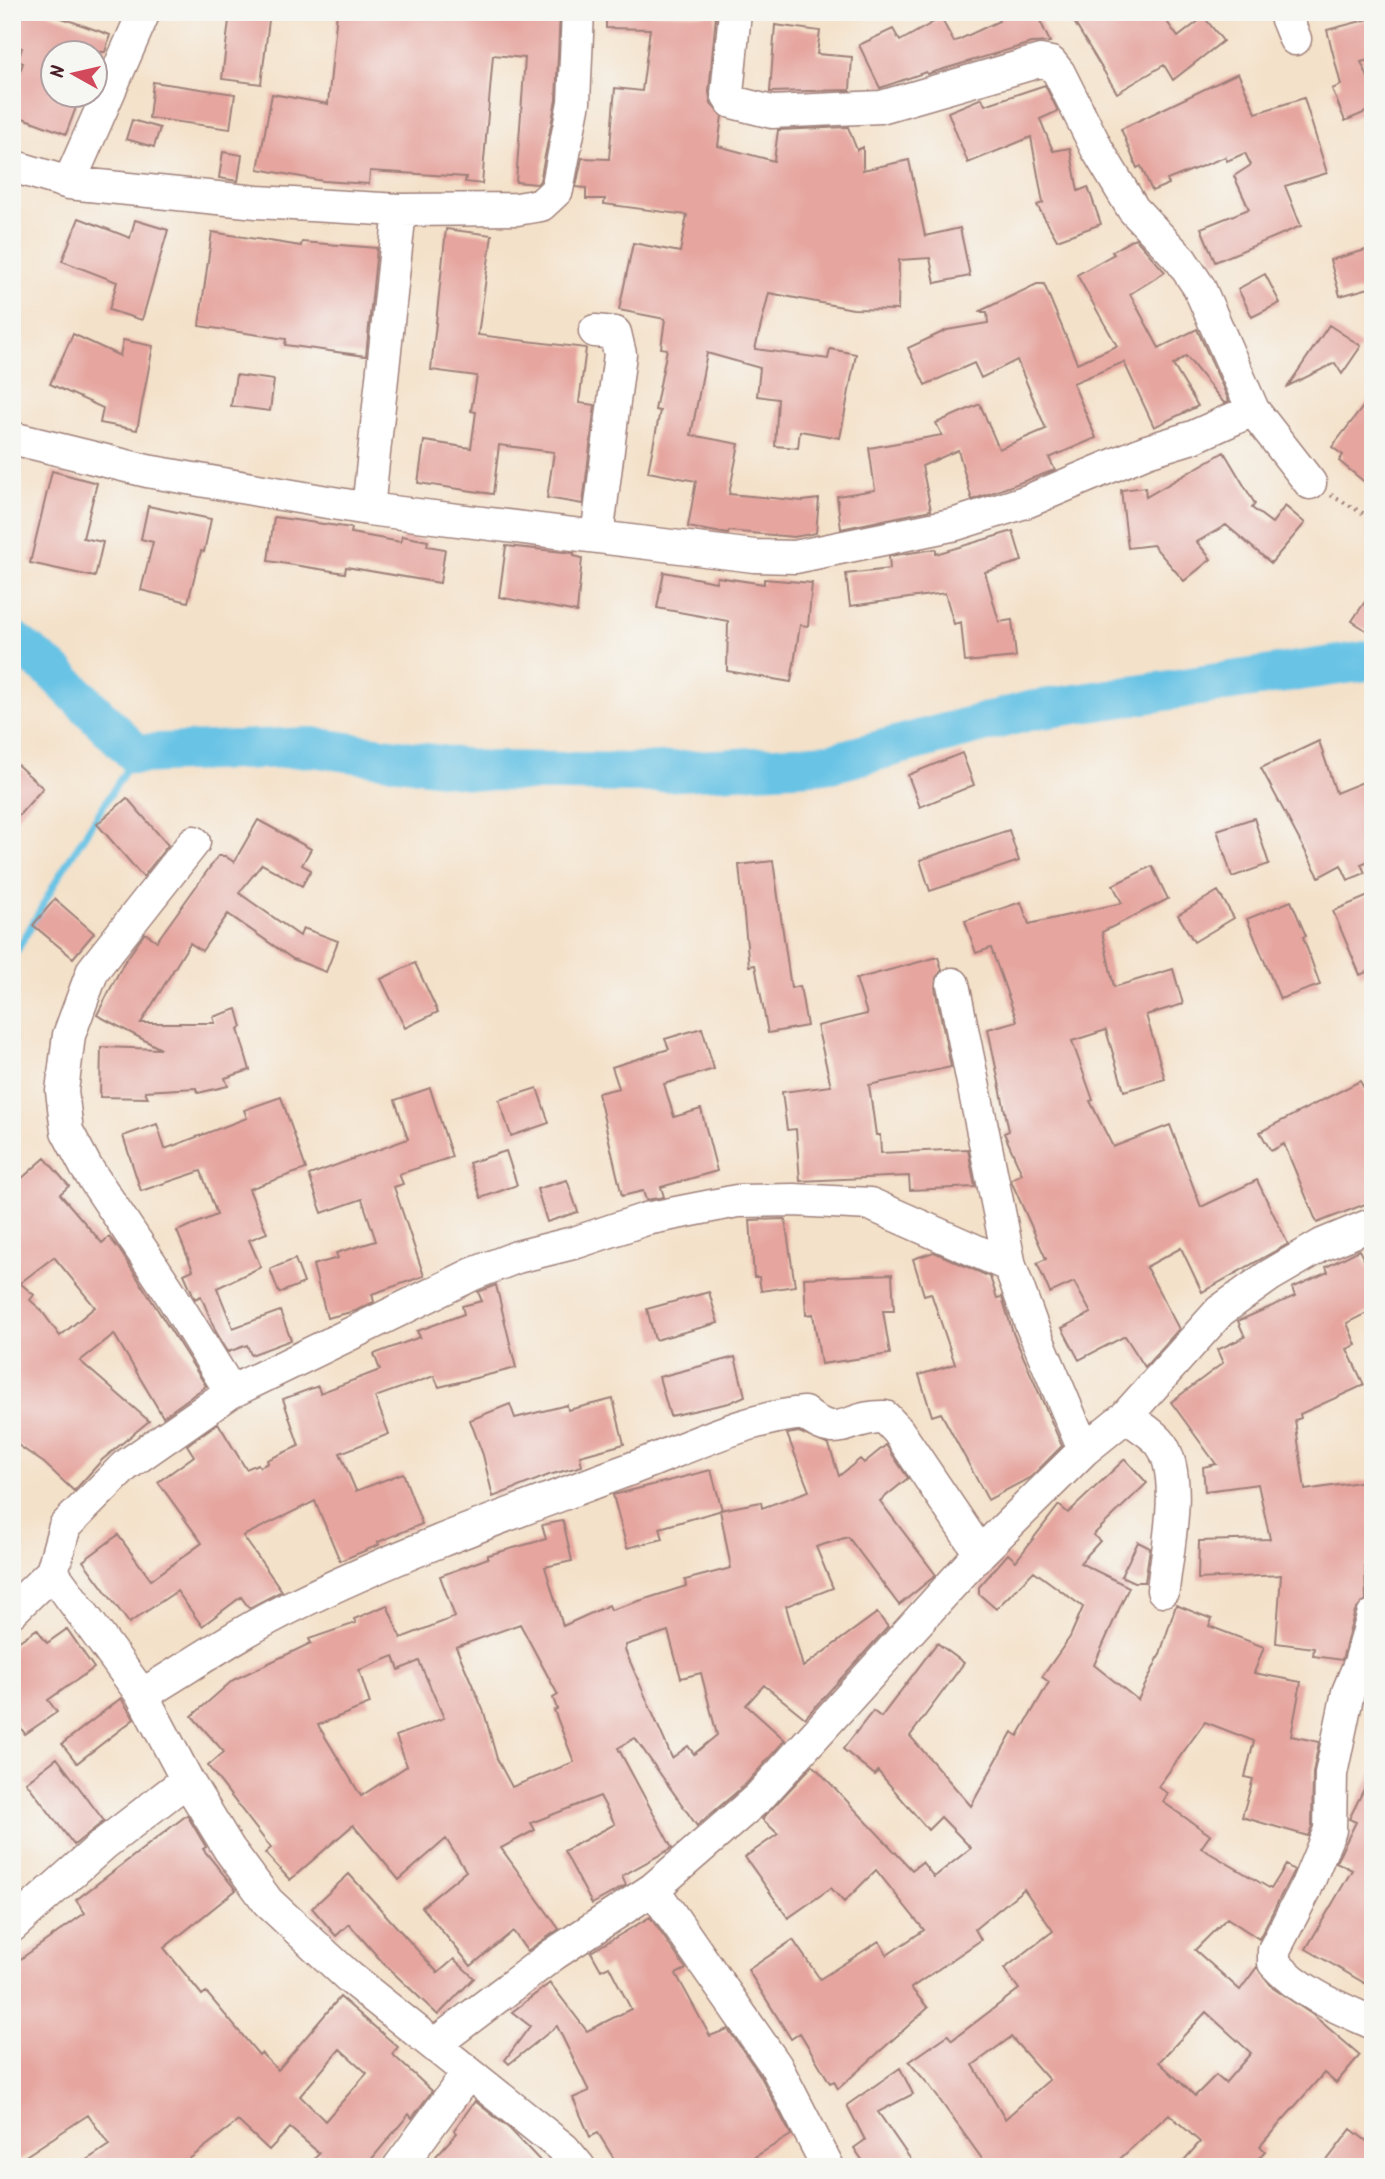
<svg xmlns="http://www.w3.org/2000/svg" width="1385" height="2179" viewBox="0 0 1385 2179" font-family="Kalam,sans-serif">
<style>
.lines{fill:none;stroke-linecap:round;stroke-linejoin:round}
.stream{stroke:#67c3e5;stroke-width:7}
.river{stroke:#67c3e5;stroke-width:40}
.building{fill:#e6a59f;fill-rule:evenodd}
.minor-casing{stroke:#9f807a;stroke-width:35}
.path{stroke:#9f807a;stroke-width:4.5;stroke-dasharray:2 5;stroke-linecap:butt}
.minor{stroke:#fff;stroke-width:32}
</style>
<rect width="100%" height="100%" fill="#f6f6f2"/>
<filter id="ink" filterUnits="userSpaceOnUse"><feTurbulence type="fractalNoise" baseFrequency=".0143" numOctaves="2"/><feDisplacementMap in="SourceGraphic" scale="14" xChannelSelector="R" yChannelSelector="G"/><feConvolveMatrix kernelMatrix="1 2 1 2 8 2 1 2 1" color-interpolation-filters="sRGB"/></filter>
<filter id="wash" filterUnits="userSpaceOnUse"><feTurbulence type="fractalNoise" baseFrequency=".00686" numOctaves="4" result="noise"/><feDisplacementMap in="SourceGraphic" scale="28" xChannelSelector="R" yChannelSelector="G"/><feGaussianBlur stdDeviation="1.57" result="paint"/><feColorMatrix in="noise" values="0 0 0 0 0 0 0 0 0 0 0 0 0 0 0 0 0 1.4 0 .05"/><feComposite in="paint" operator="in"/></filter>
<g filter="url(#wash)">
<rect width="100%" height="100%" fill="#f4e1c9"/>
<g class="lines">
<!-- stream -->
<path class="stream" d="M12,960l47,-84 77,-122"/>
<!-- river -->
<path class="river" d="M12,640l40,30 84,84 176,-7 171,24 160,2 188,-10 198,-52 344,-51"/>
</g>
<g id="blocks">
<!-- building -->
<path class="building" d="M12,12h33l65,23 -5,17h-53v42l26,8 -12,32 -54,-20v-20l11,-31 -5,-2 4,-13 -10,-3z
M230,12h40l-9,72 -39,-5z
M337,12h65l56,6 1,-6h101l-4,88 -16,81 -3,3 -21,-2 9,-124 -32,-3 -11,129 -17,-2 1,-5 -96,-6 -1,13 -46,-3 -65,-12 14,-75 56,10z
M606,12l110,3 -7,77 2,12 11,12 -4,30 56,15 4,-31 70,-3 9,23 6,-3v23l46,-10 16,76 35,-8 10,48 -35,7 -5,-25 -31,2 -1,50 -45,-1 -84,-16 -14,56 73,10 2,-10 26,5 -16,84 -40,-7 -2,17 -23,-2 3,-47 -21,-3 3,-28 -53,-15 -16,82 48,9 -10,50 74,7 16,-2 -3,34 -22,4 -65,-6 -1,3 -40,-7 8,-46 -48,-9 12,-61 -5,-1 12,-61 -6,-1 4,-29 -46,-9 14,-67 47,9 7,-37 -83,-11 1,-5h-19v-11l-10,-1 6,-29 27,1 6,-71 27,3 8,-62 -44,-1z
M994,12h42l14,30 -19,1 -104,31 -1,-2 -46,16 -21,-43 34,-16 7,12 41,-23 13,24 45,-21z
M1068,12h92l18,25 26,-20 19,24 -50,39 -9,-15 -47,28z
M1373,18v41l-12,3 12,27v20l-28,12 -13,-32 9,-4 -14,-55z
M775,25l45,6 -3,23 35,3 -2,33 -80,2z
M1238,73l18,40 48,-15 23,75 -42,13 16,40 -86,36 -14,-34 48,-19 -15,-33 17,-11 -6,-12 -18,8 -2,-4 -58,23 2,4 -17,7 -11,-25 -4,2 -16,-39z
M153,82l82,12 -5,35 -81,-11z
M1045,85l13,26 -18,8 13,32 17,-3 8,43 10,-4 13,37 -44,16 -20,-35 6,-2 -12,-66 -63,26 -20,-51 34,-14 3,7z
M132,120l28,8 -6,19 -28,-8z
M223,152l19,3 -4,26 -19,-3z
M79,218l51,20 5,-18 33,10 -26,90 -33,-10 8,-28 -55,-21z
M446,229l46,6 -14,100 108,13 -7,55 16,2 -12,99 -36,-6 7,-46 -55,-7 -6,49 -75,-11 6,-42 47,7 5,-36 -5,-1 6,-35 -46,-6z
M212,232l89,14 1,-4 75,6 -11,108 -81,-11 1,-6 -87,-13z
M1135,238l30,34 -35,22 29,54 38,-19 32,72 -5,2 -38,-47 -13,9 25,41 -44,21 -30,-65 -51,21 23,55 -47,20 6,12 -83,30 -14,-50 -36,16 9,44 -90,19 -4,-33 38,-6 -6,-42 73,-13 -6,-12 44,-19 19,45 47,-20 -29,-69 -36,18 -7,-15 -49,22 -17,-37 39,-18 41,-7 -1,-11h-9l59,-28h7l33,79 40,-17 -40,-71 37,-21 -2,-2z
M1373,248v39l-33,9 -10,-36z
M1265,274l15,29 -28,14 -14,-28z
M1329,325l32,21 -19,28 -7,-11 -47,23z
M73,334l47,22 3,-16 30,6 -16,84 -37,-7 3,-15 -53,-24z
M236,375l38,5 -4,31 -39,-5z
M1373,394v95l-34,-28 4,-6 -11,-8z
M1224,452l31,52 -3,4 20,15 13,-17 20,17 -34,40 -45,-38 -29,17 14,17 -27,22 -31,-36 -25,3 -7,-58 24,-3 1,10z
M52,471l45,12 -14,55 20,4 -8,35 -65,-14z
M148,506l63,13 -7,33 -3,-1 -13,51 -47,-12 12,-48 -12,-3z
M274,517l78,11 -1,5 50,9 1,-6 26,5 -1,5 18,3 -5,34 -94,-16 -1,6 -77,-12z
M1013,531l9,30 -37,11 14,50 13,-2 4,37 -51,5 -4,-40 -7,2 -9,-31 -95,13 -4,-32 44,-5 -1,-13 47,-7v5z
M506,546l68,7v3l8,2 -5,54 -78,-15z
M664,572l52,10 1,-5 47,7v-5l48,4 -4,43 -8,-1 -9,57 -64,-11 1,-50 -71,-13z
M1373,590v45l-21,-14z
M1319,741l17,52 37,-15v81l-12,5 4,9 -17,7 -7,-15 -22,12 -58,-109z
M962,753l12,32 -54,22 -12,-32z
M12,760l31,28 -31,35z
M127,798l41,47 -25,32 -46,-53z
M1254,818l15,46 -37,13 -15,-47z
M258,820l53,29 -9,16 9,5 -9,16 -40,-22 -23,29 61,43 3,-8 35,13 -12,31 -33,-13 -65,-45 -26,37 -12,-8 -49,80h74l-2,-6 24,-8 5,18 -4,2 12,41 -25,8 3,8 -30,7 -2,-5 -51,3 3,7 -48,-1 1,-50 60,2 -64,-34 26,-51 22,-31 12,8 61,-85h7l9,6z
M1009,830l10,31 -89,30 -10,-31z
M773,861l18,127 9,-2 7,40 -39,7 -13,-68 -6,1 -10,-101z
M1152,866l16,33 -66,33 12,55 59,-18 10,35 -37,11 19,64 -41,12 -18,-61 -34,11 21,59 -3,1 23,46 57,-22 31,82 56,-27 31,64 -86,48 -21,-44 -35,19 33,62 -34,38 -20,-31 -46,24 -17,-32 29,-15 -17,-31 -24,11 -13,-30 9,-4 -34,-76 -1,-4 11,-5 -18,-41 5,-2 -21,-102 29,-8 -26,-73 -15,5 -11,-32 56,-19 8,22 93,-21 -9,-18z
M1218,891l16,27 -40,24 -16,-27z
M1373,894v75l-13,6 -27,-64z
M55,899l39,34 -21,25 -40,-33z
M1291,901l15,35 -3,1 17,48 -40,14 -33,-80z
M938,957l4,13 -6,8 -1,10 16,79 -82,18 7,50h4l1,18 87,-4 7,38 -65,3 -1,-14 -109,5 -4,-52 -9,1 -5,-38 49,-6 -14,-60 50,-12 -11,-35z
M415,963l23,49 -33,16 -24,-49z
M702,1028l12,41 -50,15 10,33 27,-8 16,62 -56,16 3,10 -18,3 -3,-9 -21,5 -24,-103 21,-5 -7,-21 57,-18 -4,-10z
M1360,1081l10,18 -3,2 6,16v84l-56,22 -33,-79 -13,7 -11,-19z
M430,1088l22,69 -53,17 4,10 -9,3 30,89 -52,18 2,8 -19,9 -28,7 -14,-53 25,-7 -2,-5 40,-12 -14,-42 -40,14 -13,-38 99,-36 -13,-39z
M537,1088l12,35 -38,13 -12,-36z
M281,1097l25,72 -57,20 18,44 -18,7 12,27 -44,21 16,40 47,-17 11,29 -40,15 -4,-10 -19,7 -12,-20 -15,-36 -6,3 -11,-25 9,-4 -16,-39 40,-16 -16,-44 -60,20 -18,-55 34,-12 8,25 82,-31 -3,-8z
M506,1151l11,34 -36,13 -12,-35z
M45,1158l24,28 -9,8 42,49 7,-6 10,12 87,137 -43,31 -49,-83 -34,27 69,60 -47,39 -28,31 -30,-28 -32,-22v-254zM54,1257l41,50 -35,29 -19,-26 -11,-10 4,-5 -14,-12z
M567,1180l11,32 -31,10 -10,-33z
M785,1219l10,67 -34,5 -2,-14h-5l-4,-57z
M1359,1250l14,27v33l-26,13 9,22 -9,4 17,36 -64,29 1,4 -6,2 10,70 68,-10v84l-8,1 1,35 -11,11 -13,49 -29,-4 1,-8 -38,-5 5,-68 -83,4 1,-38 71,-2 -12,-55 -53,7 -2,-24 13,-3 -45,-62 52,-39 -6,-13 28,-13 -7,-16 57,-25 -3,-8 36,-16 -2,-5z
M934,1252l56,25 7,21 5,-1 11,36 49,113 -31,31 -43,23 -47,-87 -9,3 -13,-41 36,-11 -24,-71 -7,2 -11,-36z
M295,1259l9,24 -25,10 -9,-24z
M892,1274l2,37h-11l7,43 -69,10 -8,-50 -7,1 -2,-37z
M496,1285l20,83 -77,19 -5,-11 -59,21 14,37 -49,19 16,38 47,-18 19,51 -44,18 1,3 -39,16 -25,-60 -72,35 39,55 -33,17 -8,-11 -39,29 -25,-35 -48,32 -46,-62 35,-26 33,45 51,-37 -44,-61 36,-26 -7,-11 31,-22 28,46 12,-5 2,3 8,-4 -1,-3 32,-14 -16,-47 35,-13 2,7 60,-23 -6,-16 46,-17 -3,-6 47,-17 -2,-8 20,-5 -4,-9z
M709,1292l9,31 -63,17 -8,-31z
M735,1357l10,39 -16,7 -59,13 -11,-39z
M613,1399l11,45 -44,12 2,10 -33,9 -56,22 -10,-42 -13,-35 40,-16 5,14 52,-13 1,5z
M799,1432l30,13 10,31 21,-17 4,4 22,-18 22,33 -28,23 56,74 -37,30 -51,-68 -32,10 17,41 -47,18 17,61 74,-54 11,14 -83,91 -41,-33 -18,20 39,35 -39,44 -49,42 -62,-88 -17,10 54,100 -50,28 4,9 -34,19 -28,-53 51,-27 -15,-28 -69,27 4,7 -34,18 58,81 -32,22 -14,-20 -42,35 -49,-59 44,-36 -20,-32 -47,41 -46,-55 -63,55 -25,-27 6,-5 -63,-82 16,-14 -32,-36 41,-36 78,-37 -2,-4 47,-16 -2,-4 33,-14 14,33 54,-21 -15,-41 48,-18v-3l58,-16 -4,-14 21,-4 9,40 -27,6 18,59 46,-21 2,5 75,-24 -1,-6 46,-12 -11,-58 41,-8 1,6 47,-17 -22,-57zM520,1624l38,71 -5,3 4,11 -3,1 20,52 -62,25 -15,-28 -13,-47 -28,-65zM668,1631l13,47 20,-5 16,62 -23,19 -6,-8 -16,12 -47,-108 1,-5zM394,1656l5,14 20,-9 25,57 -48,18 11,30 -46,30 -43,-71 52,-21 -11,-34z
M1125,1459l22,24 -54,52 7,6 -20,22 49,24 -35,78 44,35 22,-46 16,-49 36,14 -3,7 55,21 -10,26 47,9 -10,54 28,6 -6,31 -1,53 -4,10 -66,-19 11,-38 -8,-2 9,-36 -49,-19 -47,65 10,6 -5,9 47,33 -9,13 70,41 15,-24 8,5 -35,69 -32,-21 -32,32 45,40 17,-23 16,21 40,27 47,40 -24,28 -12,-10 -64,73 5,5 -14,16h-73l22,-25 -31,-28 -58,53h-123l-59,-82 -20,-23 39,-27 4,5 67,-51 -15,-20 49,-38 -29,-42 -49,40 6,11 -70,48 17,20 -90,81 -4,-8 -4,2 -30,-50 -9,6 -43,-69 45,-30 27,39 59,-38 8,14 37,-25 -48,-60 -32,32 -13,-14 -43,30 -43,-61 33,-23 -16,-15 51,-54 99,105 10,-8 12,15 37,-29 -30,-31 -13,13 -50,-59 -3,4 -32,-26 30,-38 8,6 56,-74 27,20 -54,73 61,70 41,-74 6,4 31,-54 -7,-5 28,-40 13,-30 -49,-36 -38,38 -17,-15v-7l29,-33 8,7 43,-56 9,8zM1206,2012l45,41 -26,30 -9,-8 -21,21 -36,-34zM1011,2037l38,43 -44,39 -32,-54z
M711,1470l11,40 -62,18 3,11 -36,9 -14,-53z
M1138,1542l12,6 -5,34h-11l-13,-6z
M37,1629l10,14 20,-14 27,39 -46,32 9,12 -32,22 -13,-19v-69z
M121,1698l13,21 -57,44 -15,-19z
M57,1758l47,63 -30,24 -48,-63z
M1373,1771v217l-67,-39 46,-79 -16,-8 20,-40 -7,-3z
M187,1815l19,32 -3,2 33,41 -72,58 38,47 4,-3 53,63 2,-2 17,17 62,-73 58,50 -6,7 40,37 -20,27 -3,-4 -44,53h-57l11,-14 -29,-25 -21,22 -31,-29 -59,46h-103l33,-22 -21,-30 -76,50v-200l73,-52 -9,-13zM340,2049l27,24 -42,48 -25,-25z
M349,1874l89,99 16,-14 20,19 -36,37 -53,-50 -36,-41 -13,12 -24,-28z
M650,1917l36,52 -10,5 34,62 18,-7 32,46 31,60 -53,32h-119l-21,-34 -8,4 -17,-39 16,-7 -32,-65 -48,38 -4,-4 25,-34 -18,-14 38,-29 37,48 44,-22 -22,-43 -8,4 -10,-18z
M900,2068l13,26 -35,18 38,55h-49l-13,-19 11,-8 -18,-35z
M475,2101l35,28 36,38h-120l31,-34 -3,-3z
M1351,2129l22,17v10l-9,11h-42z"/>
</g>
</g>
<g filter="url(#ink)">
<use href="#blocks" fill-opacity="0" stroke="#9f807a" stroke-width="2"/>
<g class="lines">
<defs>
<path id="minor" d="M735,12l-8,82 5,8 40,10 109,-5 159,-46 11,2 8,10 38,76 36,60 48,51 18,27 54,123 57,73
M1284,12l11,27
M12,166l57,17 188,19 143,8 117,-1 24,-4 16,-15 17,-88 4,-90
M69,183l75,-171
M595,331l20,2 5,21 -23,183
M12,438l135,33 221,38 386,47 41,1 161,-33 72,-23 119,-50 46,-14 60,-27
M368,509l32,-299
M194,842l-101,128 -24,65 -7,56 5,40 19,36 81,121 64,104
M953,984l57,282 21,58 53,126
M1126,1416c11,9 27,17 35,28 23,33 6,106 2,146
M52,1572l90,123 45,85 42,69 39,53 81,75 215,172 15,18
M12,1611l40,-39 13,-46 60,-60 106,-74 242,-118 44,-17 60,-15 69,-23 91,-18 57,-1 76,4 140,62
M1373,1616l-13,47 -12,29 -17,82 -1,56 -25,60 -31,60v13c27,30 63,44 99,60
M142,1695c50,-30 99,-64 151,-89 109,-54 225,-95 340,-138 54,-20 113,-50 171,-55 36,30 44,2 81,4l13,14 82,122
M653,1889l123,177 52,101
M12,1926l92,-82 83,-64
M435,2044l119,-90 99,-65 106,-92 221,-244 104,-103 42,-34 94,-105 49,-35 53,-31 51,-21
M399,2167l69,-94"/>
</defs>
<!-- minor casing -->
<use href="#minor" class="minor-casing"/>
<!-- path -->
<path class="path" d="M1331,495l42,24"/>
<!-- minor -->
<use href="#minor" class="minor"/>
</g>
</g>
<!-- margin -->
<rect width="1385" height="2179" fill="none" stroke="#f6f6f2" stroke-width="42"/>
<!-- north arrow -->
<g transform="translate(74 74) rotate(278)"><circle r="33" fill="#f6f6f2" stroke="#b1a0a2" stroke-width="2"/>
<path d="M0-5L12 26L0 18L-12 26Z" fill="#d1495b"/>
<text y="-10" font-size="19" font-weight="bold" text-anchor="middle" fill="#4a1f2b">N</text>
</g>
</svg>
